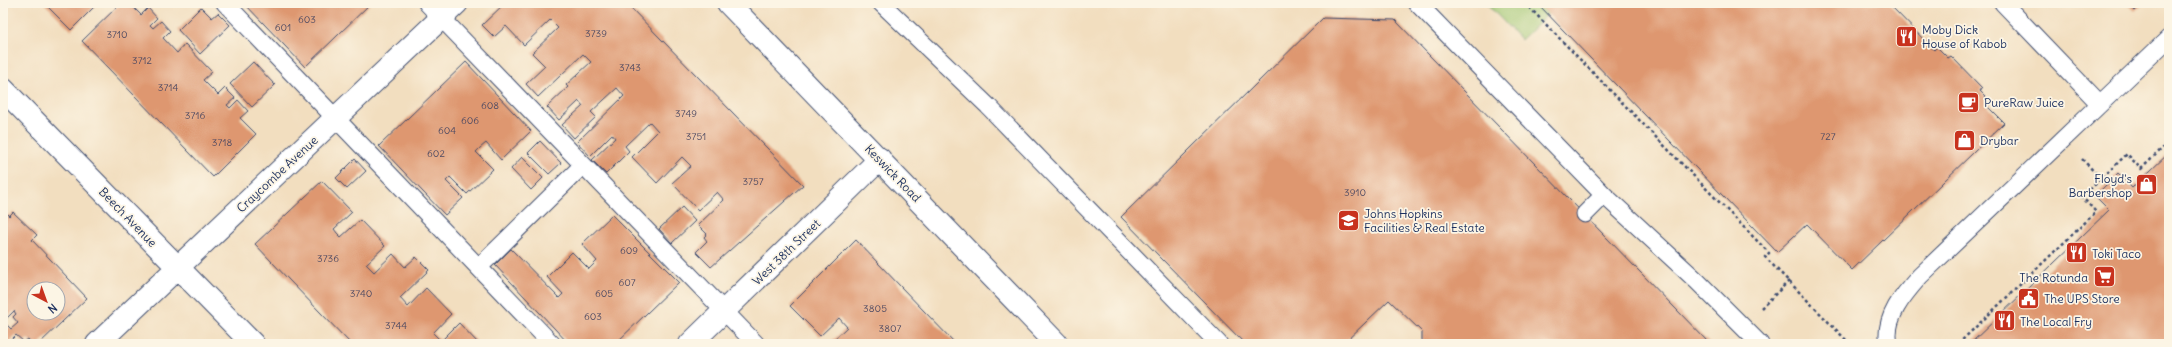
<svg xmlns="http://www.w3.org/2000/svg" width="2172" height="347" viewBox="0 0 2172 347" font-family="Delius,sans-serif">
<style>
.green{fill:#a0c670;stroke:#5e7a67}
.building{fill:#de9770;fill-rule:evenodd}
.lines{fill:none;stroke-linecap:round;stroke-linejoin:round}
.lane-casing{stroke:#3b496d;stroke-width:19}
.street-casing{stroke:#3b496d;stroke-width:24}
.secondary-casing{stroke:#3b496d;stroke-width:24}
.path{stroke:#3b496d;stroke-width:2.5;stroke-dasharray:3 3;stroke-linecap:butt}
.lane{stroke:#fff;stroke-width:17}
.street{stroke:#fff;stroke-width:22}
.secondary{stroke:#fff;stroke-width:22}
.labels{text-anchor:middle;dominant-baseline:central;stroke-width:3.5;stroke-linejoin:round;paint-order:stroke}
.number-label{font-size:10px;fill:#4c4962}
.poi-label{font-size:12px;fill:#1b2f5e;stroke:#fcf5e5;text-anchor:start}
.street-label{font-size:12px;fill:#1b2f5e;stroke:#fcf5e5}
</style>
<rect width="100%" height="100%" fill="#fcf5e5"/>
<filter id="ink" filterUnits="userSpaceOnUse"><feTurbulence type="fractalNoise" baseFrequency=".025" numOctaves="2"/><feDisplacementMap in="SourceGraphic" scale="8" xChannelSelector="R" yChannelSelector="G"/><feConvolveMatrix kernelMatrix="1 2 1 2 8 2 1 2 1" color-interpolation-filters="sRGB"/></filter>
<filter id="wash" filterUnits="userSpaceOnUse"><feTurbulence type="fractalNoise" baseFrequency=".012" numOctaves="4" result="noise"/><feDisplacementMap in="SourceGraphic" scale="16" xChannelSelector="R" yChannelSelector="G"/><feGaussianBlur stdDeviation="0.9" result="paint"/><feColorMatrix in="noise" values="0 0 0 0 0 0 0 0 0 0 0 0 0 0 0 0 0 1.4 0 .05"/><feComposite in="paint" operator="in"/></filter>
<g filter="url(#wash)">
<rect width="100%" height="100%" fill="#f2debf"/>
<!-- green -->
<path class="green" d="M1486,3h51l11,11 -27,26z"/>
<g id="blocks">
<!-- building -->
<path class="building" d="M44,3h54l-27,27z
M121,3h8l12,12 7,-7 9,10 -7,7 3,3 8,-7 9,10 -7,7 14,15 8,-9 27,28 -9,8 15,15 7,-7 10,10 -8,7 3,3 8,-8 10,11 -8,7 16,16 -43,43 -131,-136z
M244,3h127l-66,64z
M505,3h121l177,182 -92,82 -15,-15 11,-11 -3,-4 3,-3 -9,-9 26,-25 -7,-8 -19,18 -26,-27 19,-17 -9,-9 -25,26 -25,-26 26,-26 -8,-9 -25,24 4,5 -23,23 -14,-14 23,-22 -3,-4 -22,22 -13,-14 47,-46 -7,-8 -26,24 5,5 -22,21 -12,-13 21,-19 -4,-5 -20,19 -12,-13 21,-20 -2,-2 25,-23 -8,-8 -45,43 -12,-13 19,-18 -13,-13 26,-25 -8,-8 -26,25 -18,-19 -12,11 -12,-12z
M1537,3h351l46,47 3,-3 11,11 3,-2 31,32 -2,3 11,11 -4,4 17,17 -152,147 -45,-46 -30,28z
M2127,3h16l-8,8z
M201,7l11,11 6,-5 12,12 -30,29 -22,-24z
M1323,18l72,2 315,324h-288v-12l-33,-32 -46,44h-98l-124,-127z
M253,62l22,23 -23,22 -22,-23z
M466,62l65,69 -30,29 -15,-17 -6,5 -4,4 17,17 -26,25 -17,-17 -4,4 17,17 -18,17 -66,-69z
M540,141l21,22 -12,11 -21,-21z
M2169,153v191h-199l139,-134 -14,-14 23,-23 14,15z
M522,157l21,21 -12,12 -20,-21z
M355,159l11,12 -19,18 -11,-11z
M322,181l30,31 -18,17 3,4 4,4 19,-17 25,26 -19,18 8,8 19,-18 12,13 11,-10 13,13 -29,28 8,9 18,-19 25,26 -18,19 8,8 18,-18 20,21h-128l-62,-64 -34,-36z
M682,207l13,14 -23,22 -13,-14z
M3,210l6,6 4,-4 24,23 -5,5 55,58 -48,46h-6l-5,-5 -4,3 -8,-7 -9,9h-4v-23l8,8 7,-6 -5,-6 3,-3 -2,-3 -7,7 -4,-4zM34,289h24v24h-24z
M612,215l67,67 -64,62h-46l-74,-79 16,-16 48,49 4,-4 -16,-17 25,-25 17,17 8,-8 -15,-17z
M856,240l68,71 32,33h-127l18,-17 -8,-9 -19,18 -30,-30z"/>
</g>
</g>
<g filter="url(#ink)">
<use href="#blocks" fill-opacity="0" stroke="#3b496d" stroke-width="1"/>
<g class="lines">
<defs>
<path id="lane" d="M225,3l327,341
M427,3l329,341
M881,3l107,103 231,238
M1417,3l187,192 93,86 63,63
M2100,104l69,-66
M1585,214l19,-19
M479,267l104,-102
M1889,344c-6,-26 15,-50 31,-68l180,-172 -97,-101"/>
<path id="street" d="M3,89l250,255
M97,344l360,-341
M690,344l190,-185"/>
<path id="secondary" d="M728,3l329,341"/>
</defs>
<!-- lane casing -->
<use href="#lane" class="lane-casing"/>
<!-- street casing -->
<use href="#street" class="street-casing"/>
<!-- secondary casing -->
<use href="#secondary" class="secondary-casing"/>
<!-- path -->
<path class="path" d="M1525,3l244,250 -4,4 85,87
M2082,159l25,26
M1761,308l28,-27
M1958,344l138,-132 -14,-15 45,-43 14,15 28,-27"/>
<!-- lane -->
<use href="#lane" class="lane"/>
<!-- street -->
<use href="#street" class="street"/>
<!-- secondary -->
<use href="#secondary" class="secondary"/>
</g>
</g>
<!-- icons -->
<defs>
<symbol id="restaurant-square" viewBox="-11 -11 22 22"><rect x="-9" y="-9" width="18" height="18" rx="4" fill="#c8321e" stroke="#fcf5e5"/><path d="M-5-6h1v4h1v-4h1v4h1v-4h1v5L-1.5 .5V6h-2V.5L-5-1ZM5-6V6H3V1.5H1.5Q1.5-4 5-6Z" fill="#fff"/></symbol>
<symbol id="cafe-square" viewBox="-11 -11 22 22"><rect x="-9" y="-9" width="18" height="18" rx="4" fill="#c8321e" stroke="#fcf5e5"/><path d="M-5.5-4.5H6V0H3Q3 3.5 0 3.5H-2.5Q-5.5 3.5-5.5 0ZM3-3.2v2h1.7v-2ZM-6 4.5H4V6H-6Z" fill="#fff"/></symbol>
<symbol id="shop-square" viewBox="-11 -11 22 22"><rect x="-9" y="-9" width="18" height="18" rx="4" fill="#c8321e" stroke="#fcf5e5"/><path d="M-5-2.5h2.3a2.7 3.5 0 0 1 5.4 0H5L5.5 6h-11ZM-1.5-2.5h3a1.5 2.3 0 0 0-3 0Z" fill="#fff"/></symbol>
<symbol id="university-square" viewBox="-11 -11 22 22"><rect x="-9" y="-9" width="18" height="18" rx="4" fill="#c8321e" stroke="#fcf5e5"/><path d="M0-5L7-2L0 1L-7-2ZM-4 1L0 2.5L4 1V4Q0 6-4 4Z" fill="#fff"/></symbol>
<symbol id="supermarket-square" viewBox="-11 -11 22 22"><rect x="-9" y="-9" width="18" height="18" rx="4" fill="#c8321e" stroke="#fcf5e5"/><path d="M-6-5.5h2.5l.6 2H6L4.5 2H-2.5L-4.4-4H-6ZM-1.5 3.2a1.3 1.3 0 1 0 .1 0ZM3 3.2a1.3 1.3 0 1 0 .1 0Z" fill="#fff"/></symbol>
<symbol id="civic-square" viewBox="-11 -11 22 22"><rect x="-9" y="-9" width="18" height="18" rx="4" fill="#c8321e" stroke="#fcf5e5"/><path d="M-.6-6.5H3V-4.5H.6V-3L4-1V1h2V6H-6V1h2V-1L-.6-3ZM-1.2 2.5V6h2.4V2.5Z" fill="#fff"/></symbol>
</defs>
<g fill-rule="evenodd">
<use href="#restaurant-square" x="1894" y="24" width="25" height="25"/>
<use href="#cafe-square" x="1956" y="90" width="25" height="25"/>
<use href="#shop-square" x="1952" y="128" width="25" height="25"/>
<use href="#shop-square" x="2134" y="172" width="25" height="25"/>
<use href="#university-square" x="1336" y="208" width="25" height="25"/>
<use href="#restaurant-square" x="2064" y="240" width="25" height="25"/>
<use href="#supermarket-square" x="2092" y="264" width="25" height="25"/>
<use href="#civic-square" x="2016" y="286" width="25" height="25"/>
<use href="#restaurant-square" x="1992" y="308" width="25" height="25"/>
</g>
<g class="labels">
<!-- number labels -->
<g class="number-label">
<text x="307" y="19">603</text>
<text x="283" y="27">601</text>
<text x="596" y="33">3739</text>
<text x="117" y="34">3710</text>
<text x="142" y="60">3712</text>
<text x="630" y="67">3743</text>
<text x="168" y="87">3714</text>
<text x="490" y="105">608</text>
<text x="686" y="113">3749</text>
<text x="195" y="115">3716</text>
<text x="470" y="120">606</text>
<text x="447" y="130">604</text>
<text x="696" y="136">3751</text>
<text x="1828" y="136">727</text>
<text x="222" y="142">3718</text>
<text x="436" y="153">602</text>
<text x="753" y="181">3757</text>
<text x="1355" y="192">3910</text>
<text x="629" y="250">609</text>
<text x="328" y="258">3736</text>
<text x="627" y="282">607</text>
<text x="361" y="293">3740</text>
<text x="604" y="293">605</text>
<text x="875" y="308">3805</text>
<text x="593" y="316">603</text>
<text x="396" y="325">3744</text>
<text x="890" y="328">3807</text>
</g>
<!-- poi labels -->
<g class="poi-label">
<text x="1922" y="29">Moby Dick<tspan x="1922" dy="14">House of Kabob</tspan></text>
<text x="1984" y="102">PureRaw Juice</text>
<text x="1980" y="140">Drybar</text>
<text x="2132" y="178" text-anchor="end">Floyd's<tspan x="2132" dy="14">Barbershop</tspan></text>
<text x="1364" y="213">Johns Hopkins<tspan x="1364" dy="14">Facilities &amp; Real Estate</tspan></text>
<text x="2092" y="253">Toki Taco</text>
<text x="2088" y="277" text-anchor="end">The Rotunda</text>
<text x="2044" y="298">The UPS Store</text>
<text x="2020" y="321">The Local Fry</text>
</g>
<!-- street labels -->
<g class="street-label">
<text transform="translate(893 173) rotate(46)">Keswick Road</text>
<text transform="translate(277 174) rotate(-43)">Craycombe Avenue</text>
<text transform="translate(128 217) rotate(46)">Beech Avenue</text>
<text transform="translate(786 252) rotate(-44)">West 38th Street</text>
</g>
</g>
<!-- margin -->
<rect width="2172" height="347" fill="none" stroke="#fcf5e5" stroke-width="16"/>
<!-- north arrow -->
<g transform="translate(46 301) rotate(139)"><circle r="19" fill="#fcf5e5" stroke="#a2a6af"/>
<path d="M0-3L7 15L0 10L-7 15Z" fill="#c8321e"/>
<text y="-6" font-size="11" font-weight="bold" text-anchor="middle" fill="#1b2f5e">N</text>
</g>
</svg>
